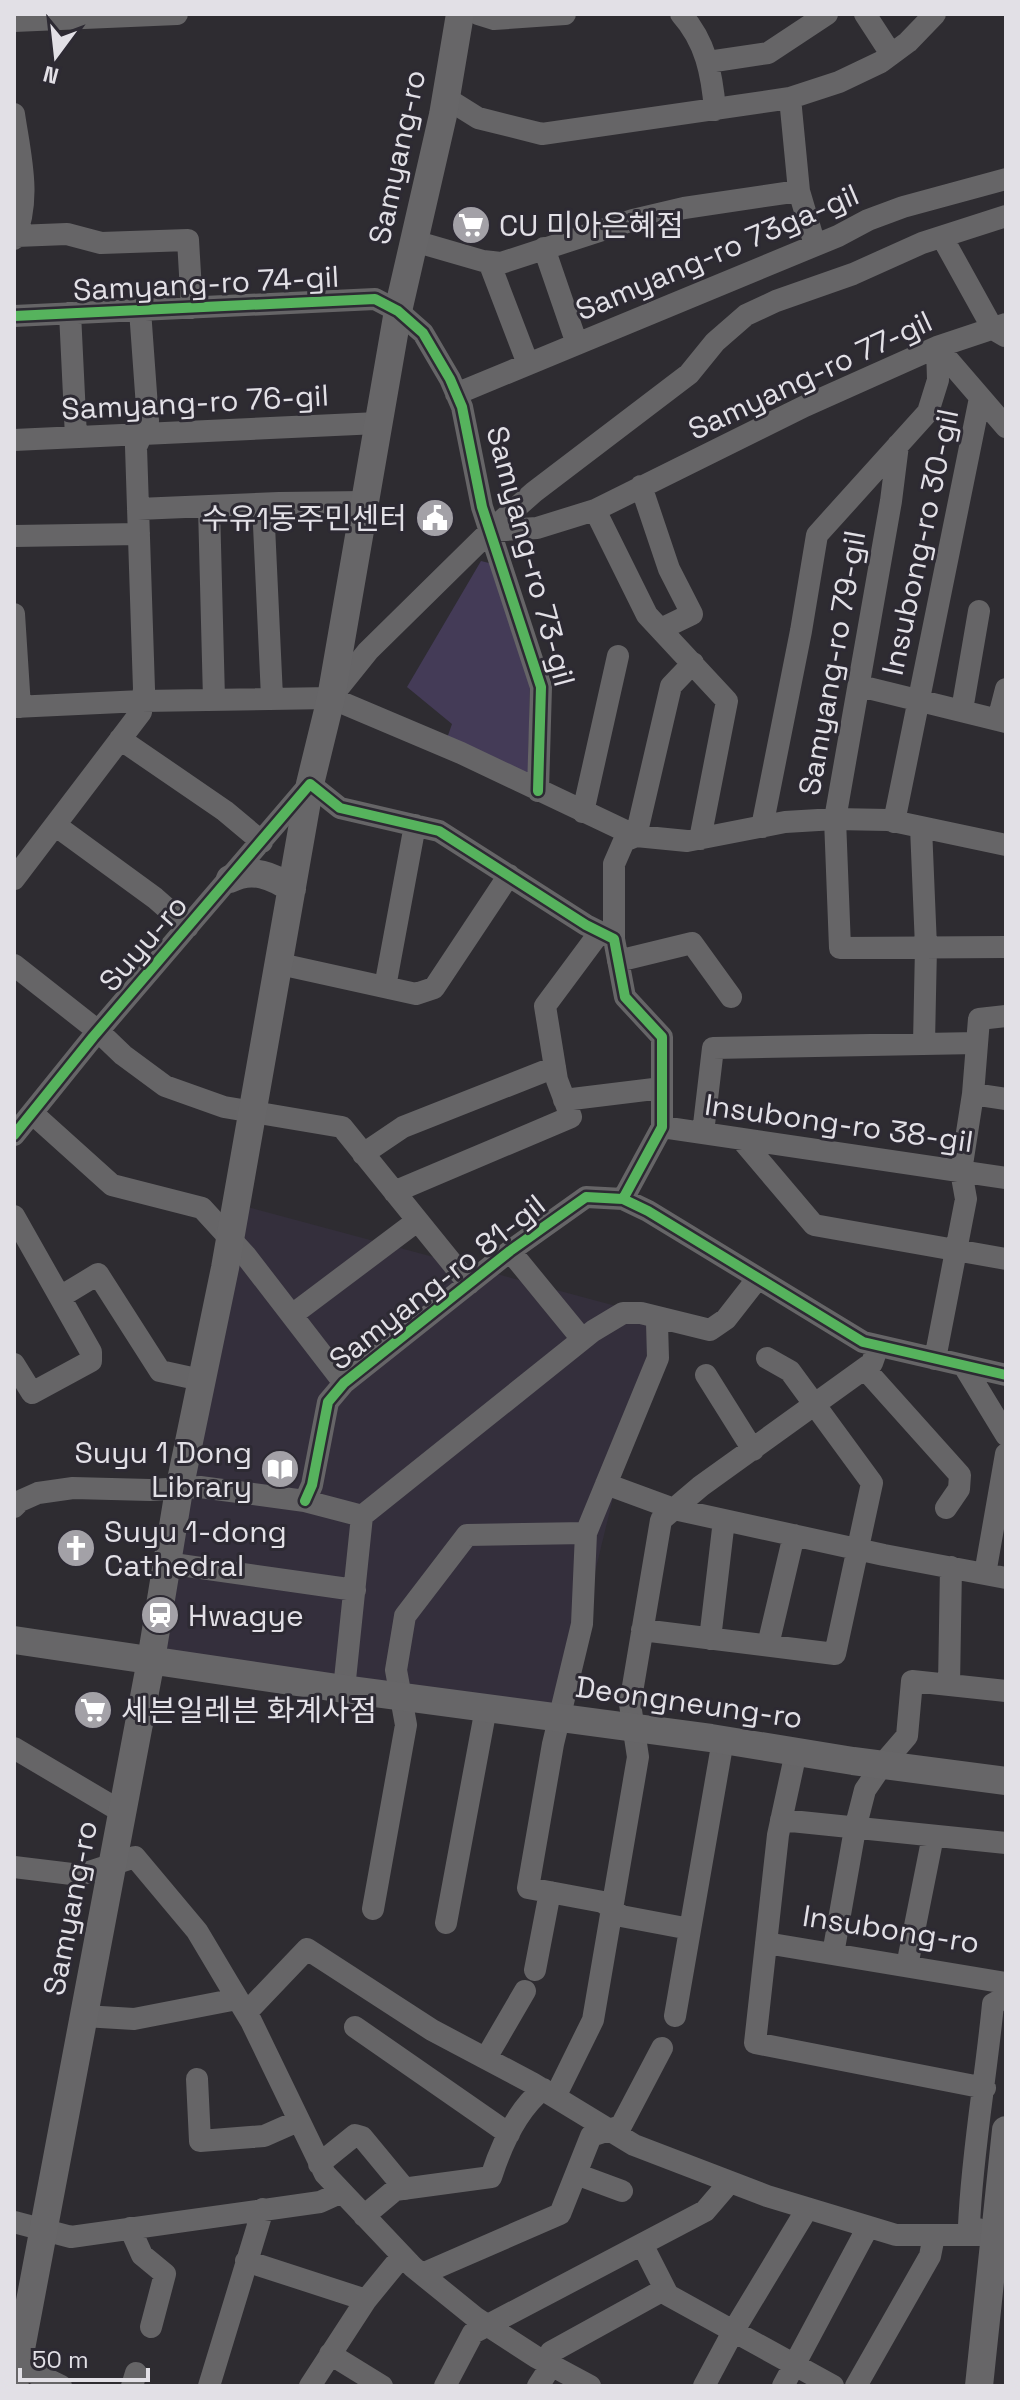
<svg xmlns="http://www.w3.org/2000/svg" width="1020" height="2400" viewBox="0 0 1020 2400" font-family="'Space Grotesk','Noto Sans KR',sans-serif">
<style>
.built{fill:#342f3c}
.green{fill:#443b57}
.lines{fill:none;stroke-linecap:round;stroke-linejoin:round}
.minor{stroke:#666567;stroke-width:22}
.major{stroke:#676668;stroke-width:28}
.cycleway-casing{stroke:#2d2a33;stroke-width:15}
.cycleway{stroke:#56b35d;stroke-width:10}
.labels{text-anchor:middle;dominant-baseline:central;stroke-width:6;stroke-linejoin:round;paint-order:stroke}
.street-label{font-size:30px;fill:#e2e0e6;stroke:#2d2a33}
.poi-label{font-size:30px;fill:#e2e0e6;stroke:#2d2a33;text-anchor:start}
</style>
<rect width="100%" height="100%" fill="#2e2c31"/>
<!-- built -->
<path class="built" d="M236,1204l421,113 -96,395 -398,-61z"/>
<!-- green -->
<path class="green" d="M481,561l12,3 37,120 -2,97 -83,-37 7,-20 -45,-37z"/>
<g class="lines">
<!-- minor -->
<path class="minor" d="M478,14l16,5 71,-5
M681,14c25,28 31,60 34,96
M865,14l26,40
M14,21l163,-7
M708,62l60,-9 59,-39
M446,98l32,20 64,16 248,-36 49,-16 42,-20 27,-20 27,-28
M790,98l9,93 16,54
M14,114c6,41 18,86 0,125
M16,236l51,-2 34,9 87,-3 4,68
M942,237l51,92 12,7
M414,241l69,20 18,2 132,-43 51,-12 115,-17
M544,248l33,96
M489,262l39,102
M70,313l6,124
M14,316l361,-17 23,12 25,22 27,46 12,28 20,100 59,180 -3,104
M937,347l69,80
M456,394l382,-158 30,-16 35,-13 103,-28
M14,440l364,-17
M898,445l-7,56 -56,318 5,129 166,-1
M641,486l28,83 23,45 -31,15
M263,504l9,193
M209,507l5,192
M138,509l141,-6 86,-1
M595,510l52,105 80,86 -27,138
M490,531l47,-3 58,-18 210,-104 132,-59 69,-23
M14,536l125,-2
M14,614l6,93
M860,686l146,36
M331,697l37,-46 122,-120 44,-39 155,-118 26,-32 31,-27 30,-14 77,-27 69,-31 84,-27
M14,707l128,-6 189,-3 130,55 175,83 51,5 98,-19 50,-3 53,1 118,25
M962,710l17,-99
M998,720l8,-31
M120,739l105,72 37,31
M583,812l35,-156
M894,822l86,-424
M55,825l100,73 33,29
M762,827l39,-196 16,-96 111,-123 10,-32 -1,-33
M921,827l5,120 -2,96
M14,879l127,-167 3,-23 -8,-242 12,-26 -8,-111
M614,939v-75l10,-23 12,-5 35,-150 22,-23
M618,961l74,-18 39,54
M280,964l136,30 18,-6 75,-113
M14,965l84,66 25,24 42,31 59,21 118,20 127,157
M385,987l30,-162
M973,1094l33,5
M564,1100l98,-12
M32,1113l80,72 90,23 44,48 98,127
M662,1127l344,51
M703,1133l10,-85 264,-5
M14,1135l79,-98 217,-253 30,24 99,23 147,94 28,14 11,58 37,40v90l-39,72
M741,1139l73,86 192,34
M363,1154l40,-27 152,-60
M394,1192l177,-75 -14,-37 -12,-74 55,-74
M14,1216l77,136v9l-59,32 -18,-29
M510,1251l72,88
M60,1297l38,-23 62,97 41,9
M292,1315l125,-94
M657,1323l1,35 -72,175 -4,91 -29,120 -25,144 75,14 18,14 69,13
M935,1359l31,-160 -5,-28 12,-77 6,-75 27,-3
M964,1366l42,69
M865,1369l95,106 -1,14 -13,19
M706,1375l47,75
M606,1484l68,25 210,46 122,23
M305,1501l7,-16 16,-83 16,-19 166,-132 76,-54 37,2 25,12 215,131 143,33
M14,1507l6,-6 18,-8 35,-5 77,2 50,-3 105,14 57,15
M362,1516l231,-185 30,-18h18l69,17 16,-11 32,-41
M166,1563l189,27
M985,1574l21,-120
M642,1630l193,24 37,-171 -82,-112 -23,-13
M710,1639l14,-119
M768,1645l26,-110
M949,1685l2,-118
M344,1689l18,-173
M14,1748l108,64
M796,1752l-18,83 -23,208 230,45
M781,1820l225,23
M14,1867l66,8 55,-18 62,74 31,52 23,38 74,153 88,93 63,51 60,39 54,29
M373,1909l33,-184 -10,-55 9,-54 62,-81 119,-2
M446,1923l40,-215
M766,1943l240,40
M833,1954l22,-125 10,-39 17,-25 25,-29 5,-55 94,10
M907,1966l26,-130
M535,1970l15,-78
M246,2013l61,-64 125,81 100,53 102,62 133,51 129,39h110
M84,2016l50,3 103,-20
M675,2016l48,-276
M355,2027l154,107
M486,2058l39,-67
M197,2079l3,62 64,-5 34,-15
M555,2097l38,-77 45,-263 -8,-53 31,-184 40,-34 171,-123 6,-17
M319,2164l36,-29 7,2 43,52
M576,2174l46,17
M364,2216l31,-26 96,-13c10,-31 26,-67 52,-88
M14,2222l57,15 249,-35 22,-10
M130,2228l12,27 23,19 -14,53
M992,2234l-23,-8c3,-74 17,-148 24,-222l13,-7
M642,2244l26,51 165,91
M246,2261l120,39
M422,2274l138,-60 31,-78 30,-10 41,-78
M330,2354l52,32
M18,2365l43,21
M132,2386l4,-13
M209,2386l54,-177
M310,2386l56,-86 36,-44
M445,2386l28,-53 232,-122 24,-28
M538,2386l13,-20v-14l114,-63
M704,2386l30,-56 73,-121
M783,2386l85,-159
M856,2386l74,-130 4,-20"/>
<!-- major -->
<path class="major" d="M230,879c22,-12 43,-3 62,10
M14,1640l330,49 367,49 142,23 153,20
M14,2386l137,-726 28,-170 46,-222 85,-484 21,-86 67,-387 45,-196 17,-101
M979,2386l27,-256"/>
<defs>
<path id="cycleway" d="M14,316l361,-17 23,12 25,22 27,46 12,28 20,100 59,180 -3,104
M14,1135l79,-98 217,-253 30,24 99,23 147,94 28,14 11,58 37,40v90l-39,72
M305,1501l7,-16 16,-83 16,-19 166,-132 76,-54 37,2 25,12 215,131 143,33"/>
</defs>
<!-- cycleway casing -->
<use href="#cycleway" class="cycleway-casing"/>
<!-- cycleway -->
<use href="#cycleway" class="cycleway"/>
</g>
<!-- icons -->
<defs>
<symbol id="supermarket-disc" viewBox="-11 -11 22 22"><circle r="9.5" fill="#a3a1a7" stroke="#2d2a33"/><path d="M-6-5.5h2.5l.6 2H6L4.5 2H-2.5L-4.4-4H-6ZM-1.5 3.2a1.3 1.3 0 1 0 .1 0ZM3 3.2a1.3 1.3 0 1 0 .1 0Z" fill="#fff"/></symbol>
<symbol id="civic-disc" viewBox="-11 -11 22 22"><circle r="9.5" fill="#a3a1a7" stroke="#2d2a33"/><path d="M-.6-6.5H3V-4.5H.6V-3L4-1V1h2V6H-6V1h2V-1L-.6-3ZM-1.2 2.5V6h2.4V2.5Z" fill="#fff"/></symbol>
<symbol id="library-disc" viewBox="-11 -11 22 22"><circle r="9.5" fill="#a3a1a7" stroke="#2d2a33"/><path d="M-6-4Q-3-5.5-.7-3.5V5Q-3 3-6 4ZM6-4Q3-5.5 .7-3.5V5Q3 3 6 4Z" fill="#fff"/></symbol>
<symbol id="church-disc" viewBox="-11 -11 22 22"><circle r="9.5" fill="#a3a1a7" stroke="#2d2a33"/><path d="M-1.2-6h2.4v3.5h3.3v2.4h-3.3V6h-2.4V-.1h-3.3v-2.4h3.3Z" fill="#fff"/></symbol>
<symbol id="station-disc" viewBox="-11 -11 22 22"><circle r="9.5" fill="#a3a1a7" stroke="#2d2a33"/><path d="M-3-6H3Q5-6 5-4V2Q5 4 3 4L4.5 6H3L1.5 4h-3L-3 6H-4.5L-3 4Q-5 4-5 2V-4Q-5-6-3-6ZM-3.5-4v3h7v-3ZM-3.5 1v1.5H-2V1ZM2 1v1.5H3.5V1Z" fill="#fff"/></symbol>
</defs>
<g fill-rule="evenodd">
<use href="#supermarket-disc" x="449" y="203" width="44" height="44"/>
<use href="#civic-disc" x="413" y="496" width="44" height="44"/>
<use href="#library-disc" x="258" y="1447" width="44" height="44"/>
<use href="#church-disc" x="54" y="1526" width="44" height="44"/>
<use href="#station-disc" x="138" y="1593" width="44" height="44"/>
<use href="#supermarket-disc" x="71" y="1688" width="44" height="44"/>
</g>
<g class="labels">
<!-- street labels -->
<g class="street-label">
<text transform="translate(397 157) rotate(-78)">Samyang-ro</text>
<text transform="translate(717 252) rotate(-23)">Samyang-ro 73ga-gil</text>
<text transform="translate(206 283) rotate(-3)">Samyang-ro 74-gil</text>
<text transform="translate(810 375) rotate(-25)">Samyang-ro 77-gil</text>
<text transform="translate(195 402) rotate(-3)">Samyang-ro 76-gil</text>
<text transform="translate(920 542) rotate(-78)">Insubong-ro 30-gil</text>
<text transform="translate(531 556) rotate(75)">Samyang-ro 73-gil</text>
<text transform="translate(832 663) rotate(-80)">Samyang-ro 79-gil</text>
<text transform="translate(143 943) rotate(-49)">Suyu-ro</text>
<text transform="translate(839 1123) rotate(8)">Insubong-ro 38-gil</text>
<text transform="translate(437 1282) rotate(-38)">Samyang-ro 81-gil</text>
<text transform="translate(689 1702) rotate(8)">Deongneung-ro</text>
<text transform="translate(70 1908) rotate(-79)">Samyang-ro</text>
<text transform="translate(891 1929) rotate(9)">Insubong-ro</text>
</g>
<!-- poi labels -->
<g class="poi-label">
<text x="499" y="225">CU 미아은혜점</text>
<text x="407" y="518" text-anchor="end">수유1동주민센터</text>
<text x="252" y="1452" text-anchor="end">Suyu 1 Dong<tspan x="252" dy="34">Library</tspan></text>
<text x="104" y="1531">Suyu 1-dong<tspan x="104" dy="34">Cathedral</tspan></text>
<text x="188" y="1615">Hwagye</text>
<text x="121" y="1710">세븐일레븐 화계사점</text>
</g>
</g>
<!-- border -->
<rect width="1020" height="2400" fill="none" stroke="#e2e0e6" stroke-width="32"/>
<!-- north arrow -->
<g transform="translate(56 56) rotate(195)" stroke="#2d2a33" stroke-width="6" paint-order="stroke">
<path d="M0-6L14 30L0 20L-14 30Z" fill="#e2e0e6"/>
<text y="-12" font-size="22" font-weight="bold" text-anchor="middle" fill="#e2e0e6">N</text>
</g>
<!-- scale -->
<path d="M20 2368v12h128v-12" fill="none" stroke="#e2e0e6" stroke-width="4"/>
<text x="32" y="2368" font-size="24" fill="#e2e0e6" stroke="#2d2a33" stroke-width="6" paint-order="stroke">50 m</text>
</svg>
